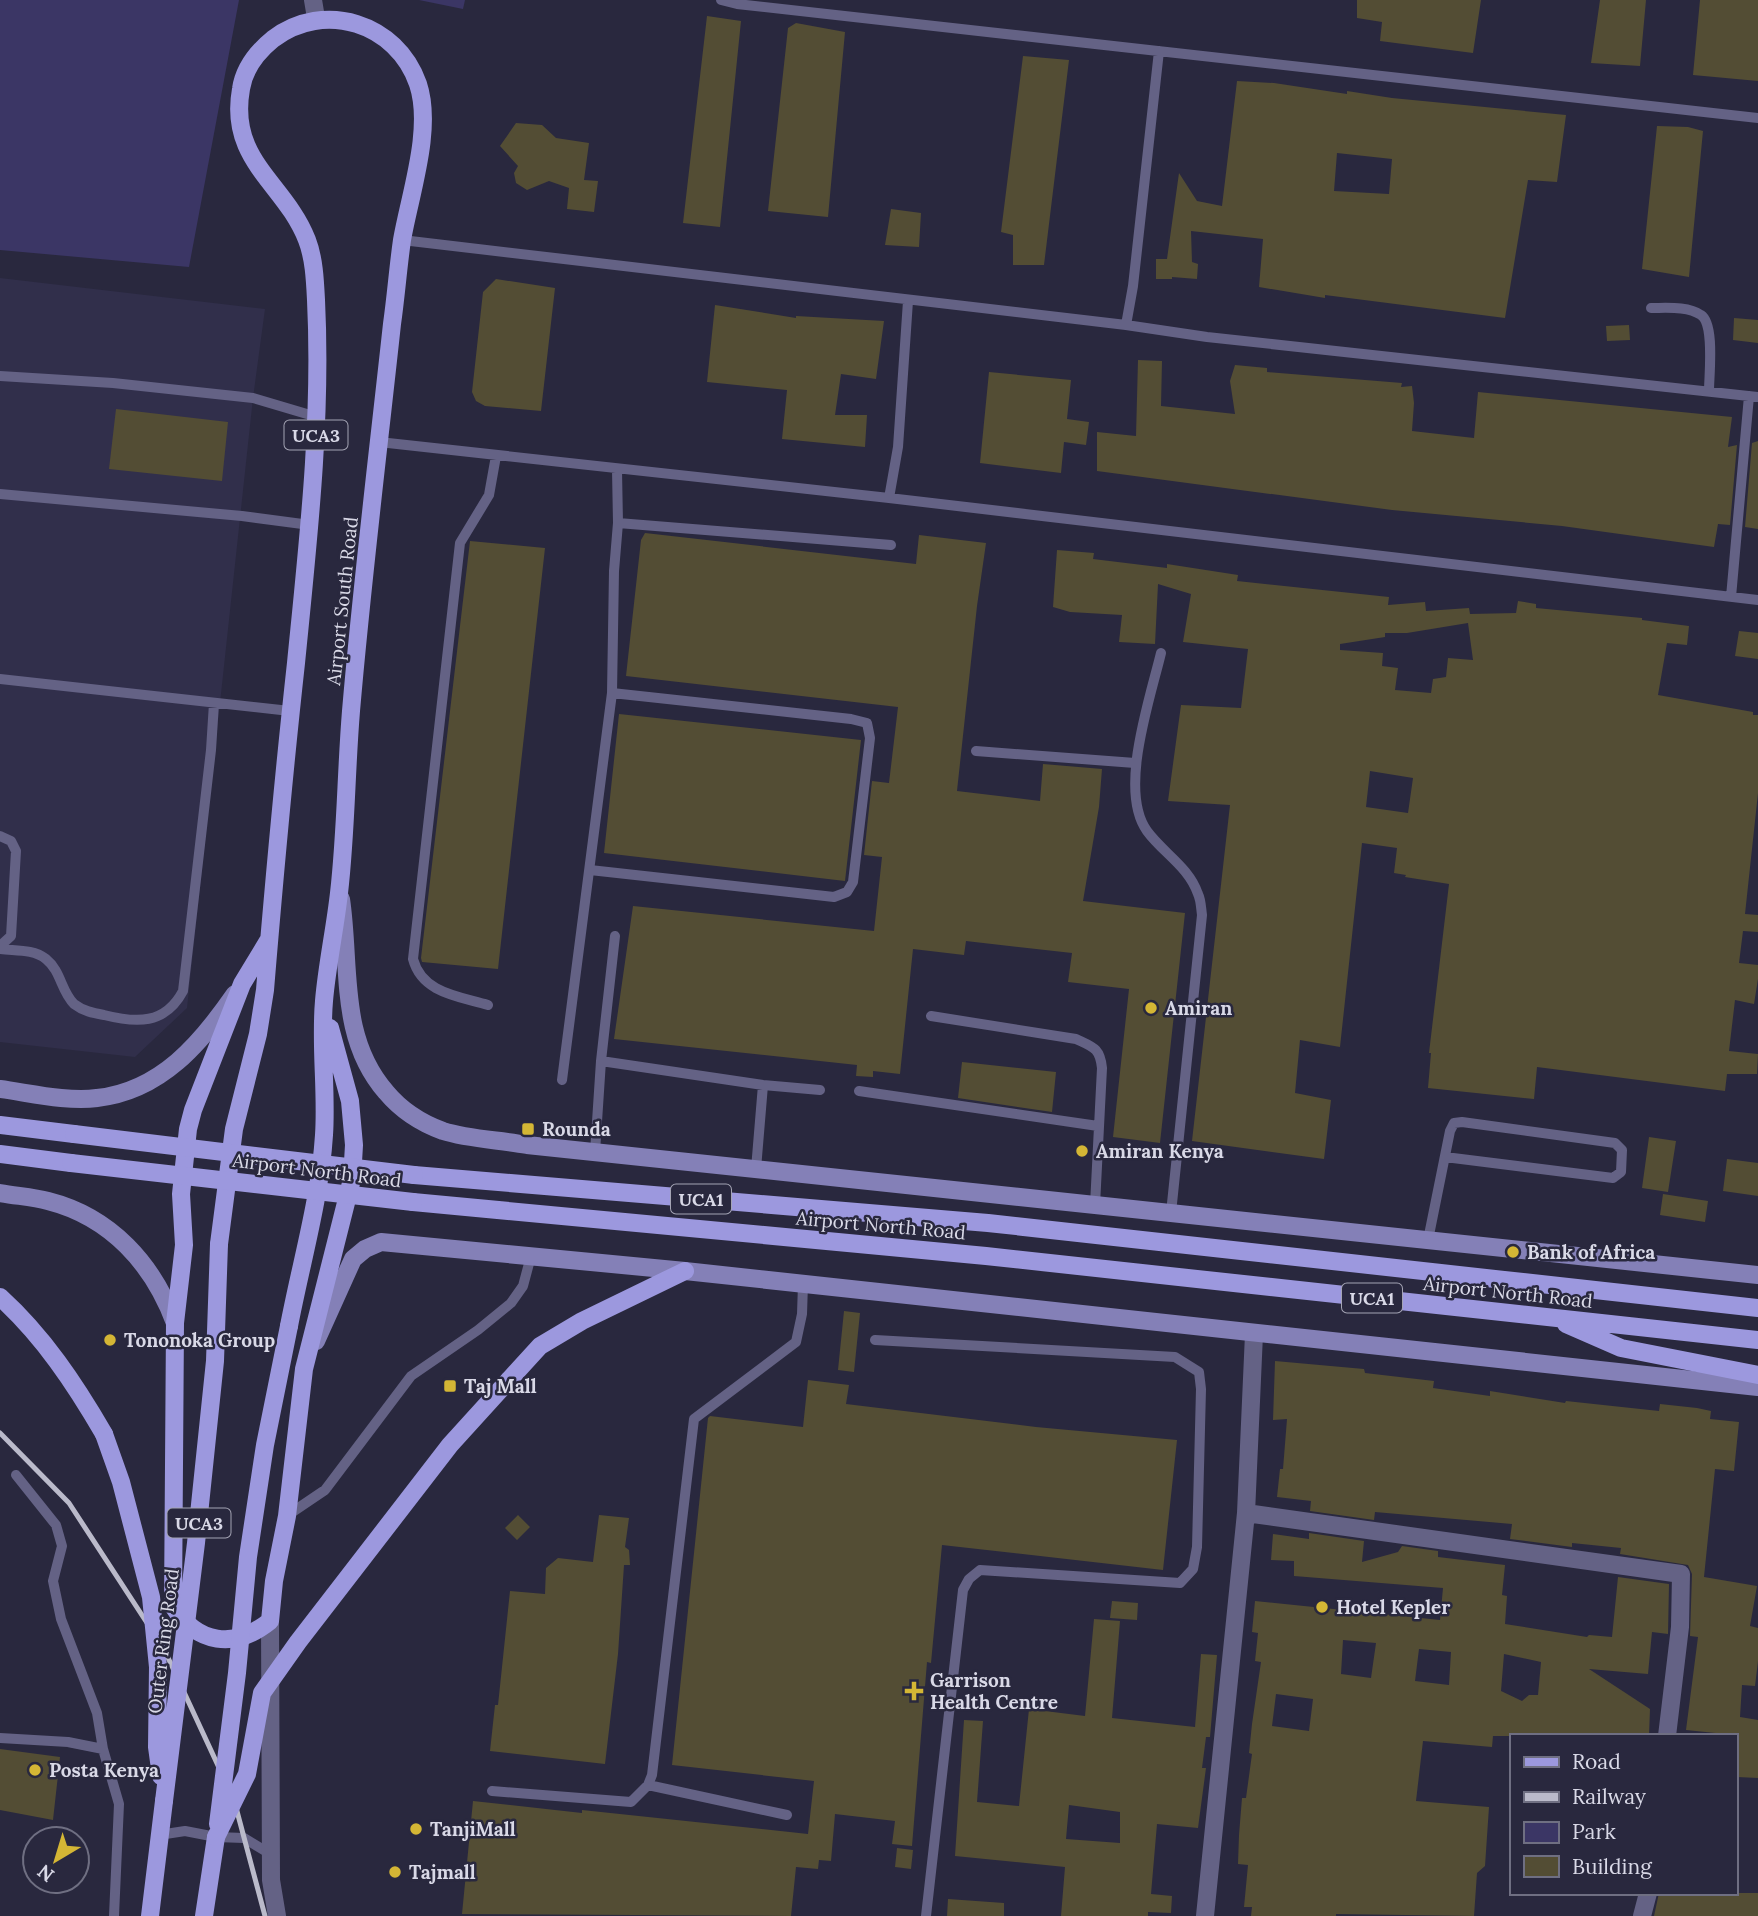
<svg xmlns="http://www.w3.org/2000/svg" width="1758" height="1916" viewBox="0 0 1758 1916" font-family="Lora,serif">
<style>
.built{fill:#312f4b}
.green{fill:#3b3665}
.building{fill:#534d34;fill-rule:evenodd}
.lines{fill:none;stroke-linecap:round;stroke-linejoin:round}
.lane{stroke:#646285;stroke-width:10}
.street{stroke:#646285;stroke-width:18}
.secondary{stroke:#8480b7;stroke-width:18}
.primary{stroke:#9c98de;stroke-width:18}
.rail{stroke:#babaca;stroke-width:5}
.primary-bridge{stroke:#9c98de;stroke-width:18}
.poi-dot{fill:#d4b635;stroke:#29283e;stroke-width:2.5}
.labels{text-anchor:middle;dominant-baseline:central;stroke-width:5;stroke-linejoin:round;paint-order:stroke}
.shield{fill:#29283e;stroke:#a4a4b4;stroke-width:2}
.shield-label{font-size:18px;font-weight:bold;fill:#d9d9e7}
.street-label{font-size:19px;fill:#d9d9e7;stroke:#29283e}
.poi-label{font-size:19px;font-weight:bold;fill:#d9d9e7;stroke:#29283e;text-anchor:start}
</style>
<rect width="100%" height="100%" fill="#29283e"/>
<!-- built -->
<path class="built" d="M0,278l265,31 -12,89 -66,610 -52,49 -135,-15z"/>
<!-- green -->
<path class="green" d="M0,0h239l-50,267 -189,-17z
M419,0h46l-2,9z"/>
<!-- building -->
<path class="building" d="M1357,0h124l-8,53 -93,-12 2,-19 -25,-4z
M1600,0h46l-6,66 -49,-3z
M1700,0h58v81l-65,-6z
M707,16l34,5 -21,206 -37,-4z
M796,23l49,9 -17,185 -60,-6 20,-183z
M1023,56l46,4 -25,205h-31v-30l-12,-3z
M1237,81l37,2 73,11v-3l45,7 174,17 -9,67 -29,-2 -23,138 -180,-23v3l-66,-11 4,-48 -72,-8 1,31 6,2 -1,15 -25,-2v2h-16v-20h11l12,-86 18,28 25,5zM1337,153l55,6 -3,35 -55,-3z
M516,123l26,2 14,13 33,5 -5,37 14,1 -4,31 -27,-3 2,-21 -20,-7 -22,9 -11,-7 -2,-10 4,-7 -18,-20z
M1657,126l31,1 15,4 -14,146 -47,-8z
M891,209l30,4 -2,34 -34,-2z
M496,279l59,9 -14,123 -56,-5 -9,-5 -4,-9 11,-100z
M715,305l81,13v-2l88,5 -8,58 -35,-5 -6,41h32l-2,32 -83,-8 5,-49 -80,-8z
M1734,318l24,2v23l-25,-3z
M1629,325l1,15 -23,1 -1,-15z
M1138,360l24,1 -1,45 74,8 -5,-33 5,-16 32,3v4l135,11 -1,4 11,-1 2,17 -2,28 62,7 4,-46 254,25 -4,30 9,-2 -7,80 -12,-1 -4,23 -152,-21 -170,-16 -295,-39v-39l39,4z
M989,372l82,8 -4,39 22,3 -3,23 -22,-3 -3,31 -81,-10z
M116,409l112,13 -6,59 -113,-12z
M1758,441v88l-13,-2 7,-84z
M645,533l271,31 3,-29 67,8 -9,63 -20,185 83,10 3,-37 59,5 -3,38 -16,94 102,12 -25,230 -47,-6 16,-148 -61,-7 4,-29 -106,-12 -2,14 -51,-6 -13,125 -27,-3v6l-17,-1 1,-11 -243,-26 19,-133 241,25 8,-74 -18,-2 8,-74 17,2 9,-76 -272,-31 15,-136z
M470,541l75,7 -47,421 -76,-7 -1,-4z
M1057,550l37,3 -1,6 74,9v-4l71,11 -1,6 152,16 -1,8 37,-3 1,9 43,-3 1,6 46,-1 2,-12 18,3v4l106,10v2l47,6 -2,19 -20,-2 -9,52 95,17v3h5v78l-13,121 13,1v17l-15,-1 -4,32 19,2v14l-4,25 -19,-4 -6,51 29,3 -1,20h-30l-2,17 -188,-24 -3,32 -106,-11 3,-35h-2l20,-169 -44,-7 1,-2 -12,-2 3,-25 -35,-5 -22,204 -40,-7 -5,53 36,7 -7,59 -132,-18 38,-336 -62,-4 13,-96 60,3 7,-59 -65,-7 8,-48 -33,-10 -3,60 -36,-2 3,-27 -52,-3 -17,-5zM1468,623l5,37 -25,-2 -2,19 -13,2 -2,14 -36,-3 3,-22 -16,-2 1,-13 -43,-3v-6l45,-7v-4h22zM1370,771l43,7 -5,35 -42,-6z
M1739,631l19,2v26l-23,-3z
M619,714l242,26 -16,141 -241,-28z
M962,1062l94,10 -4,40 -94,-14z
M1649,1137l27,4 -8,51 -26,-4z
M1727,1159l31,4v33l-35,-5z
M1663,1194l45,7 -3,21 -45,-7z
M844,1311l16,2 -6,59 -16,-2z
M1275,1361l89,8 1,4 69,8 -1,7 57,8v-5l75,12 1,-2 93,10 1,-7 37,4 14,3 -1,8 29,3 -5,49 -19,-2 -11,108 53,9 -7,40 8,2v33l-3,25 -13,-1 -2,32 18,3v58l-21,-1 1,-19h-3v-23l-49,-5 12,-93 -8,-1 2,-62 -4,-9 -68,-11 1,-6 -49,-5v4l-62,-8 2,-15 -137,-12 -1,8 -64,-9 1,-10 -34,-4 3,-28h3l4,-50 -14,1z
M808,1380l41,5 -3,19 190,23 141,13 -14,130 -221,-25 -11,118 -4,-1 -15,184 -20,-2 3,-23 -60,-7 -4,47 -12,-1 -1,9 -22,-2 -5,49 -329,-2 11,-113 109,12v-3l226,24 6,-53 -142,-16 36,-347 2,-2 93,11z
M518,1515l12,12 -13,13 -12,-12z
M599,1515l30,3 -4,29 4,3 1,15h-6l-6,89 -13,110 -115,-13 5,-46h3l12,-114 35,3 1,-26 12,-10 35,4z
M1309,1533l55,8 -2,21 36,-10 4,-6 36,5v6l67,8 -3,30 5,1 -2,28 82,13 2,-2 23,2 6,-60 51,7 -1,50 -16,-2 -4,42 -59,-5 61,40 -1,27h-156l-1,11 -69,-6 -7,60 73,6 -4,59 -8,7 -3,43 -138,-2v2h-85l1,-9h-8l4,-42 -10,-1 1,-29 3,-37h4l6,-44 -3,-1 3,-29 9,-62 -6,-1 3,-28 -6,-1 3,-31 185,19 3,-32 -149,-12v-15l-23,-1 2,-26 36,5zM1343,1640l33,3 -5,35 -30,-4zM1419,1649l32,3 -2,33 -34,-4zM1504,1654l37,8 -3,33h-9l-7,6 -21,-10zM1276,1694l37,5 -4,32 -37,-5z
M1112,1601l26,2 -1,17 -27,-2z
M1094,1619l26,2 -8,97 83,9 6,-73 16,1 -7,82h-4l-4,31h4l-8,60 -41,-4 -6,70 21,2 -1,17 -23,-1v4h-87l4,-49 -110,-11 9,-136 19,1 -6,81 42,4 10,-97 56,7zM1069,1805l51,7v31l-54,-4z
M0,1749l60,8 -7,63 -53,-10z
M897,1848l16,2 -2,19 -16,-2z
M1659,1893h99v23h-104z
M948,1899l56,4v13h-57z"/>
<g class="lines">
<!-- lane -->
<path class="lane" d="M721,0l16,4 1021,114
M402,240l724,85 81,12 551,60
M1651,308c16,0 37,-2 50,7 14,9 8,60 8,76
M1126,325l7,-39 26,-235
M0,376l113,7 140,15 64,19
M379,442l510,56 869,102
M0,494l242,22 68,9
M889,498l9,-51 10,-146
M618,523l273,22
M1731,597l18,-201
M1161,653c-11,46 -43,138 -14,178 16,22 42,36 51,63 3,6 3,14 4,21l-31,298
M0,679l290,32
M976,751l159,12
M0,836l11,5 5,10 -5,85 -11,10
M590,870l244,27 13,-5 6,-10 17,-144 -3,-15 -16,-4 -239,-26
M0,949c16,2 33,0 46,10 15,12 15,32 28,45 9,7 19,9 30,11 32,8 61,10 79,-24l28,-241 3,-47
M488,1005c-30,-9 -66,-12 -75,-46l47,-416 29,-48 7,-39
M931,1016l145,23c17,8 24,9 26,29l-7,137
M601,1061l14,-125
M562,1080l50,-387 2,-122 4,-48 -1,-53
M859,1091l239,35
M595,1152l6,-91 162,24 57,5
M756,1169l7,-84
M1428,1240l22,-109 4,-8 8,-1 153,21 7,7 -1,22 -8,6 -168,-21
M875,1340l300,17 24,15 2,17 -4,158 -4,22 -13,14 -200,-13 -11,9 -6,11 -37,326
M16,1475l40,50 6,21 -9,35 8,38 36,94 6,36
M288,1515l37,-25 86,-114 67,-46 33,-27 12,-17 8,-30
M0,1738l68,4 35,7 16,55 -5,112
M648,1785l4,-10 42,-356 102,-77 6,-28 1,-30
M492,1791l139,11 17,-17 139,30
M159,1835l26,-4 31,6 28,1 28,17"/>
<!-- street -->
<path class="street" d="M313,0l3,18
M1246,1513l435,61 -1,53 -13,109
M270,1621l1,259 6,36
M1205,1916l41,-403 8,-179
M1642,1916l6,-23"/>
<!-- secondary -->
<path class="secondary" d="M341,899c10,67 -3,138 45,193 15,18 35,31 57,39 25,8 57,9 84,14l1231,130
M0,1089c30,4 68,13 97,9 64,-7 104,-55 138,-104
M0,1193c16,3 33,4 48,8 63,16 105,63 127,122
M316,1341l37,-82 12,-10 16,-7 304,29 1073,116"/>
<!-- primary -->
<path class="primary" d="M268,941l-26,43 -49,126 -5,19 -7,65 3,51 -9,78 -2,283c24,38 61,44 97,15l4,-40 13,-65 17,-147 48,-190 2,-34 -4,-44 -20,-73
M0,1125l74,9
M0,1154l71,9
M414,1175l574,48 770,85
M413,1202l573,54 772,84
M219,1244l15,-115 24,-95 7,-44c9,-109 19,-218 31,-327 12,-121 26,-242 20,-363 -1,-20 -2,-42 -9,-60 -22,-57 -79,-79 -66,-151 3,-20 16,-37 32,-50 51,-39 124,-16 145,45 15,45 -8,110 -16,156 -4,28 -6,56 -10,84 -14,129 -30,258 -41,387 -5,61 -5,122 -12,182 -4,36 -12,72 -15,108 -4,45 3,90 0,134 -4,64 -23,128 -35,191
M0,1297c43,39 75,87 104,137
M1566,1324l55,24 137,27
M509,1380l31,-34 42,-25 103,-50
M150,1916l14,-115
M204,1916l12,-79"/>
<!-- rail -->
<path class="rail" d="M0,1433l69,70 95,146 70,151 31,116"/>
<!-- primary-bridge -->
<path class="primary-bridge" d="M74,1134l340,41
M71,1163l342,39
M104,1434l17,48 30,115 7,70 -1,80 4,29
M164,1801l32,-258 19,-182 4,-117
M218,1824l19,-151 11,-116 17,-112 24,-119
M216,1837l31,-63 15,-81 36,-51 152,-197 59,-65"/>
</g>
<!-- markers -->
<g class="poi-dot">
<circle cx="1151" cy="1008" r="7"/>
<rect x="521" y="1122" width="14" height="14" rx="3.5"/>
<circle cx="1082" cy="1151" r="7"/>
<circle cx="1513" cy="1252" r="7"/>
<circle cx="110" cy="1340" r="7"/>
<rect x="443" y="1379" width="14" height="14" rx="3.5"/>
<circle cx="1322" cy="1607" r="7"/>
<path d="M910.5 1680.5h7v7h7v7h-7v7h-7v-7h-7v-7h7z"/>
<circle cx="35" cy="1770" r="7"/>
<circle cx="416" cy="1829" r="7"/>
<circle cx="395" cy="1872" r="7"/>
</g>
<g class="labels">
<!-- shield labels -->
<g class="shield">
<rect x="284.5" y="420.5" width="63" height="29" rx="5"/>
<rect x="671" y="1184.5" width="60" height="29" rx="5"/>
<rect x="1342" y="1283.5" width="60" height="29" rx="5"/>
<rect x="167.5" y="1508.5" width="63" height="29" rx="5"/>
</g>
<g class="shield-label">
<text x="316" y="435">UCA3</text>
<text x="701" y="1199">UCA1</text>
<text x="1372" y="1298">UCA1</text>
<text x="199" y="1523">UCA3</text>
</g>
<!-- street labels -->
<g class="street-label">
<text transform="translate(342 601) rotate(-84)">Airport South Road</text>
<text transform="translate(317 1170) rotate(7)">Airport North Road</text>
<text transform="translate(881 1225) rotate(5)">Airport North Road</text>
<text transform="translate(1508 1292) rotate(6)">Airport North Road</text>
<text transform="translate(163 1641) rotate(-83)">Outer Ring Road</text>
</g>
<!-- poi labels -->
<g class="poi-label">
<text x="1165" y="1008">Amiran</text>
<text x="542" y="1129">Rounda</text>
<text x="1096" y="1151">Amiran Kenya</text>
<text x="1527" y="1252">Bank of Africa</text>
<text x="124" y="1340">Tononoka Group</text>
<text x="464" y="1386">Taj Mall</text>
<text x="1336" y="1607">Hotel Kepler</text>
<text x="930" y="1680">Garrison<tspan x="930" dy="22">Health Centre</tspan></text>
<text x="49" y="1770">Posta Kenya</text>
<text x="430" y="1829">TanjiMall</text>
<text x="409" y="1872">Tajmall</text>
</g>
</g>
<!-- legend -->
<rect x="1510" y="1734" width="228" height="161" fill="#29283e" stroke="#6f6f82" stroke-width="2"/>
<rect x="1524" y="1757" width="35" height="10" fill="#9c98de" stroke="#6f6f82" stroke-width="2"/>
<text x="1572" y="1769" font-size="21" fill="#d9d9e7">Road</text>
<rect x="1524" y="1792" width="35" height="10" fill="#babaca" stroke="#6f6f82" stroke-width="2"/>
<text x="1572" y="1804" font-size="21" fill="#d9d9e7">Railway</text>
<rect x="1524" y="1822" width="35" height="21" fill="#3b3665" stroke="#6f6f82" stroke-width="2"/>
<text x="1572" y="1839" font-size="21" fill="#d9d9e7">Park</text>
<rect x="1524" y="1856" width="35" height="21" fill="#534d34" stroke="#6f6f82" stroke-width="2"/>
<text x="1572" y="1874" font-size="21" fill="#d9d9e7">Building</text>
<!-- north arrow -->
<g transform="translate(56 1860) rotate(218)"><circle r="33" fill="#29283e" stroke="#6f6f82" stroke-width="2"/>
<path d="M0-5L12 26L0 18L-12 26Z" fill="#d4b635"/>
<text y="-10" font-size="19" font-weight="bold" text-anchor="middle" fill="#d9d9e7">N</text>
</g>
</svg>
